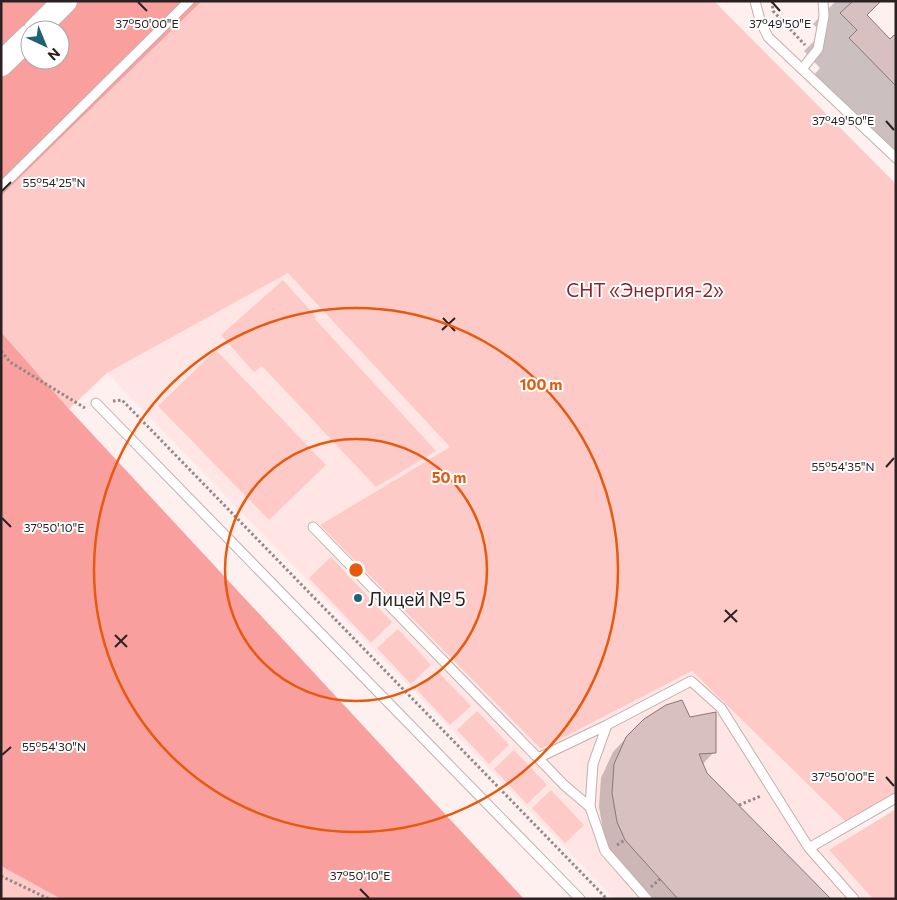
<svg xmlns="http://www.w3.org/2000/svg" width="897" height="900" viewBox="0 0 897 900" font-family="Commissioner,sans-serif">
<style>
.built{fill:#ffe5e4}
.green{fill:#fdcac8}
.forest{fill:#f9a09e;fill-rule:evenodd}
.shadow{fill:#0003}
.building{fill:#d7c0bf;stroke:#8c7776}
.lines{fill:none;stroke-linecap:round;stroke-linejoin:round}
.lane-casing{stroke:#c4aead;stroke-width:11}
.secondary-casing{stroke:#c4aead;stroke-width:26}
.path{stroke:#938887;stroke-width:3;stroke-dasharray:2.5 2.5;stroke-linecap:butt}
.lane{stroke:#fff;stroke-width:9}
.secondary{stroke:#fff;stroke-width:24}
.ticks{fill:none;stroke:#2a2222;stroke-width:2}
.ring{fill:none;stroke:#e8590c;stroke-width:2.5}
.poi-dot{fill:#1e6274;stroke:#fff;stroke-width:2}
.labels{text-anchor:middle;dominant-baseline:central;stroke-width:4;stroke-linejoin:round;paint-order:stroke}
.park-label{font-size:19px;fill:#8a242d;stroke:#fff}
.poi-label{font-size:19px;fill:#2a2222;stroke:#fff;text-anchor:start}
.ticks-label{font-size:12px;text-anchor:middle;fill:#2a2222;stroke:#fff;stroke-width:4;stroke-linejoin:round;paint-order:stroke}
.centre{fill:#e8590c;stroke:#fff;stroke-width:2.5}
.ring-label{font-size:15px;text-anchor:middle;font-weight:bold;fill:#e8590c;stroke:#fff;stroke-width:4;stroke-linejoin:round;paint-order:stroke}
</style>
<rect width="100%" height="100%" fill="#fef0ef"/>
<!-- built -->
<path class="built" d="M288,273l162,174 -129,78 220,224 151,-78 164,162 -27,18 44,48h-258l-508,-526z"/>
<!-- green -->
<path class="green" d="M202,1h512l182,183v608l-50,30 -154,-151 -151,78 -221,-224 130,-78 -162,-174 -181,100 -38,36 -68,-77v-136z
M283,280l33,37 -1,2 121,132 -60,36 -114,-121 -8,6 -33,-37z
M216,350l110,115 -57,55 -111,-114z
M331,557l61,65 -21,21 -62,-65z
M398,629l33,36 -20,19 -34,-36z
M437,671l34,35 -21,19 -33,-35z
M477,711l32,34 -20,19 -32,-34z
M514,750l33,35 -20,19 -33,-35z
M551,790l33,35 -19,18 -33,-35z
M896,809v90h-23l-44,-49z
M1,866l60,33h-60z"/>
<!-- forest -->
<path class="forest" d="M1,1h201l-201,195zM30,30h30v30h-30z
M1,332l68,77 455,490h-463l-60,-33z"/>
<!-- shadow -->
<path class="shadow" d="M836,1h44l-15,14 25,26 6,-2v123l-83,-86 7,-8 -16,-17 18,-18 -9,-9z
M689,718l25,34 -12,13 4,9 124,125h-177l-42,-45 -7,-18 -5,-29 2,-29 12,-26 17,-18z"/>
<!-- building -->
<path class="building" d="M853,1h28l-14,14 23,24 4,-4 2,2v49l-47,-48 8,-8 -17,-17z
M682,700l8,17 26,-5v41l-17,1 8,19 124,126h-153l-53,-59 -8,-18 -5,-29 2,-29 12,-27 18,-18 22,-14z"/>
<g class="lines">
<defs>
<path id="lane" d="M755,1l5,19 8,17 128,121
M802,69l16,-20 6,-33 -1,-15
M1,187l188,-186
M96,403l484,496
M313,527l225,231
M590,807l-26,-22 -26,-27 69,-33
M647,899l-42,-48 -15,-44 3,-43 14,-39 84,-44 30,27 88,140
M854,899l-45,-51 87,-50"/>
<path id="secondary" d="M36,30l29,-29
M1,64l29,-28"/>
</defs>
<!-- lane casing -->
<use href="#lane" class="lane-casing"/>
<!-- secondary casing -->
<use href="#secondary" class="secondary-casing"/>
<!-- path -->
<path class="path" d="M772,1l1,10 32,34
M1,351l9,11 75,46
M113,401l9,-1 485,499
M739,805l22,-9
M617,845l8,-5
M1,876l48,23
M651,887l9,-8"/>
<!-- lane -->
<use href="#lane" class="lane"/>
<!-- secondary -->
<use href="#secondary" class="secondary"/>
</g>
<!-- ticks -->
<path class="ticks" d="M138,2l9,9M772,2l8,9M886,121l8,9M2,191l9,-9M443,318l12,13M442,330l13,-12M886,467l8,-9M2,518l9,9M725,610l12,12M724,622l13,-12M115,635l12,12M115,647l12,-12M2,755l9,-8M886,777l8,9M360,889l9,9"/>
<!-- distance rings -->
<g class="ring">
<circle cx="356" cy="570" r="131"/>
<circle cx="356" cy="570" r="262"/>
</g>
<!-- markers -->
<circle class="poi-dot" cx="358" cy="598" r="5"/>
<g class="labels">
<!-- park labels -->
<g class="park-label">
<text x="645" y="289">СНТ «Энергия-2»</text>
</g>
<!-- poi labels -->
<g class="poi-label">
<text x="368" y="598">Лицей № 5</text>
</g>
</g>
<g class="ticks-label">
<text x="147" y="28">37°50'00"E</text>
<text x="780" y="28">37°49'50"E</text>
<text x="843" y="125">37°49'50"E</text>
<text x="54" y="187">55°54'25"N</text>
<text x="843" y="471">55°54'35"N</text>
<text x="54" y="532">37°50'10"E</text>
<text x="54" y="751">55°54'30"N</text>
<text x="843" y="781">37°50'00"E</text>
<text x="360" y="880">37°50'10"E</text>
</g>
<circle cx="356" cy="570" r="8" class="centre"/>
<g class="ring-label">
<text x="541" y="390">100 m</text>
<text x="449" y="483">50 m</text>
</g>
<!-- border -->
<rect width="897" height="900" fill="none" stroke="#2a2222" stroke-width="5"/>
<!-- north arrow -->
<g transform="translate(45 45) rotate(136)"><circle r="24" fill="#ffffff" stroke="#aaa7a7"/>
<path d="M0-4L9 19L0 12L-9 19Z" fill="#1e6274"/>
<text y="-8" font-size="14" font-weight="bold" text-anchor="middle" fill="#2a2222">N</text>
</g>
</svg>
